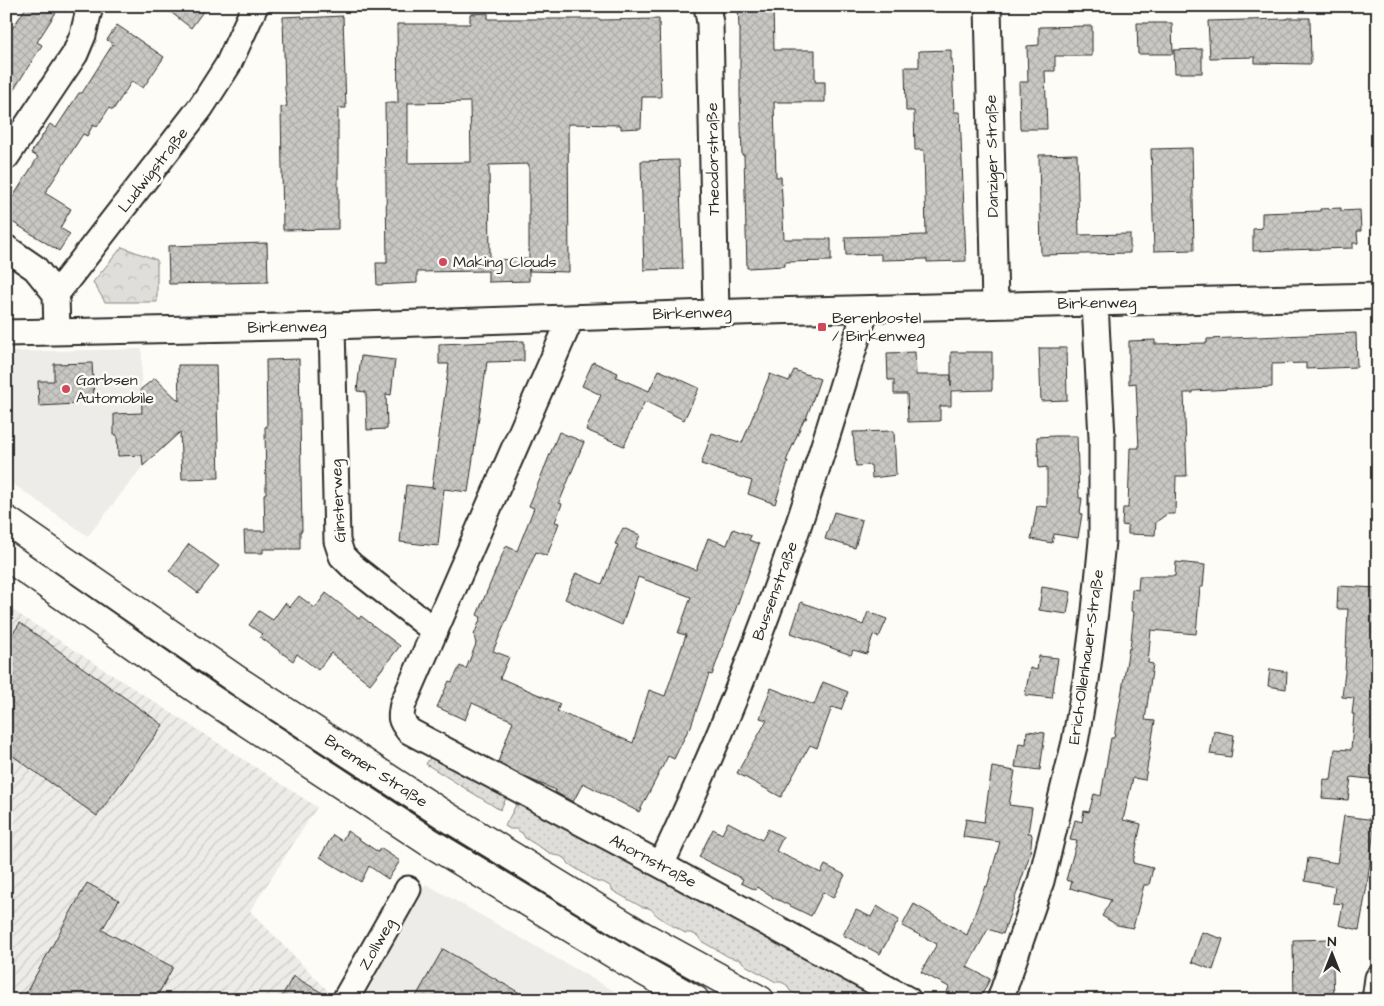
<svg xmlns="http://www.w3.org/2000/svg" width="1384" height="1006" viewBox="0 0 1384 1006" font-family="'Architects Daughter',sans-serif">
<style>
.built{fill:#edece8}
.industrial{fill:url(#industrial-furrows)}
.grass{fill:url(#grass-dots);stroke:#858482}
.forest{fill:url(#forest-crowns);stroke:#858482}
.building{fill:url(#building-cross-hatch);stroke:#2b2b2b;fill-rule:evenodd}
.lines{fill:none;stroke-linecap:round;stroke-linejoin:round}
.street-casing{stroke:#2b2b2b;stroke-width:29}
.primary-casing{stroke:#2b2b2b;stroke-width:31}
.street{stroke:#fdfcf7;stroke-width:25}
.primary{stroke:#fdfcf7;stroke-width:28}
.poi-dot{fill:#d1495b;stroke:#fdfcf7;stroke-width:2}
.labels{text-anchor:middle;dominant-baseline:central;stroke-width:5;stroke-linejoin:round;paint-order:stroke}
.street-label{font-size:16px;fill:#2b2b2b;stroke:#fdfcf7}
.poi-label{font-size:16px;fill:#2b2b2b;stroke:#fdfcf7;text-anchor:start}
</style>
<defs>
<pattern id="industrial-furrows" width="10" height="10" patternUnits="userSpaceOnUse" patternTransform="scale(1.25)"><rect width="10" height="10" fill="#edece8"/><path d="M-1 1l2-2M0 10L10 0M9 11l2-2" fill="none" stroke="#cbcbc7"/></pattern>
<pattern id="grass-dots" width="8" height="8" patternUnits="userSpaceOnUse" patternTransform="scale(1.25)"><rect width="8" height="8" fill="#dfdeda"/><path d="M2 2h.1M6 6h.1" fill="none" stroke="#c0bfbb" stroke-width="1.8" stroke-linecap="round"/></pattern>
<pattern id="forest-crowns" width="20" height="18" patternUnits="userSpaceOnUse" patternTransform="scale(1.25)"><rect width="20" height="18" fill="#dfdeda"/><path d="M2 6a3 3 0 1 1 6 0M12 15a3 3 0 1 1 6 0" fill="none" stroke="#c0bfbb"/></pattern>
<pattern id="building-cross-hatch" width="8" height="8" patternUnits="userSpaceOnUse" patternTransform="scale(1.25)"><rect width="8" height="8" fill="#c9c8c4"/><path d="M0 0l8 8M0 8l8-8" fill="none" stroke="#adaca9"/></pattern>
</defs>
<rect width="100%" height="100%" fill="#fdfcf7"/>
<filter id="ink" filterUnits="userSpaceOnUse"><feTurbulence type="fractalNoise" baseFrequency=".02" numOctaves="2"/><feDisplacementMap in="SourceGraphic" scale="10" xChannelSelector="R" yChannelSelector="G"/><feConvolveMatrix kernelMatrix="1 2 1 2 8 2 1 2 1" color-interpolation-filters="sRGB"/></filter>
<g filter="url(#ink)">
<!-- built -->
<path class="built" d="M142,349l-1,40 2,77 -55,70 -82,-57v-127z
M426,884l204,116h-267z"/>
<!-- industrial -->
<path class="industrial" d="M6,606l311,201 -67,104 84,86 -1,3h-327z"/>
<!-- grass -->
<path class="grass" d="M433,753l76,40 -9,17 -74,-46z
M519,799l369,201h-81l-17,-9 -3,-6 -6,-3h-5l-31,-17 -4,-5 -12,-3 -28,-16 -3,-5 -7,-3h-6c-8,-5 -18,-10 -26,-16 -8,-5 -4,-9 -17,-10l-29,-16 -3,-5 -7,-4h-6l-28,-18 -3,-5 -6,-3 -7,-1 -28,-17 -2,-4 -7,-5h-6l-5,-3z"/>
<!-- forest -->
<path class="forest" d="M122,247l35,13v42h-52l-12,-20z"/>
<!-- building -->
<path class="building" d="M27,6h33l-23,36 5,3 -36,57v-64z
M163,6h44l-16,22z
M738,6h35l1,44h41v32h10v20h-51l2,75h5l3,62h47v22l-46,1v4l-38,2 -3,-113h-2l-2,-60v-67h-1z
M488,13v6h112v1l59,-1 2,78h-19l-1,31 -20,1v-4l-53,-1 1,148 -40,-1v-12v22l-41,1v-11l-71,1v11l-40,2 -1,-22h11l-2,-160h13l-1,-79h73v-10zM470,102l1,60 -63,1v-60zM529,164v95l-39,1 -1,-95z
M302,16v2l41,-2 3,92h-8v121l-55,1 -2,-123 6,-1 -2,-17 -2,-72z
M1287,18h23l1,46 -56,-1v-6l-45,1 -2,-37 79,-2z
M1137,23h35l1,31h-35z
M117,25l47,32 -21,31 -11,-7 -19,29 -4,-2 -12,19 -4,-2 -6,11 -4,-2 -38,59 26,16 -11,19 10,6 -11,17 -53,-33v-25l7,4 25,-40 -7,-4 19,-29 6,4 23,-35h3l31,-49 -6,-4z
M1092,26v30h-37v15h-10l2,58h-27l-1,-47h9l-1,-36 12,-1v-18z
M1202,49v24h-27l-1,-23z
M951,50v9h1l2,53h6l6,149 -39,1v-3l-46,1v-6l-35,1 -1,-18 81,-2 -2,-85h-9l-1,-39h-8l-1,-44h14v-16z
M1192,148l2,102 -40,1 -3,-102z
M1077,154l2,81 51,-1v19l-89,2 -2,-100z
M679,160l4,109 -39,1 -3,-109z
M1341,208v3l19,-1 1,21h-4l1,12h-5v5l-100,3v-22l9,-1v-15l58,-2v-2z
M267,243l1,39 -99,2 -1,-38z
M1356,333l1,34 -51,2v-6l-34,1v23l-79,4v2h-9l3,83h-11l-1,38h-8l-11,8 -1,13 -27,-1v-8l-6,-1 1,-17h5l2,-60h9l-3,-65 -7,1v-43l26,-1v4l52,-1v-4z
M524,341v20l-37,1 -19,130 -24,-3 -6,57 -38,-4 6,-57 29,3 -3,-1 17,-123h-10v-20z
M1039,348h27l1,52 -26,1z
M915,352l1,23h35v12v-35h41v38l-41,1v15h-11v15l-32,1 -1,-28h-13v-14h-6l-1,-27z
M361,356l34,4 -4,35 -5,-1 1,35 -20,1 -1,-38 -9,-1z
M299,359l3,172h-2v18h-37v4h-18l-1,-22h21l-1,-37 2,-1 -1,-66h2l-1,-67z
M593,362l25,11 -2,4 33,14 10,-21 40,18 -15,32 -39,-19 -21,45 -38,-16 15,-35 -19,-9z
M92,363l2,34 -18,1 1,6 -38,2 -1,-25h16v-17z
M178,365h38l3,113 -37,1 -2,-47 -37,34 -1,-11 -24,1 -1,-21h-3v-21l28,-1 -1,-24 14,-11 24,23z
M794,370l26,9 -14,40h-2l-18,42h2l-13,43 -27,-10 4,-13 -51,-17 11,-31 30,10 28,-69 19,7z
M894,431l2,44 -24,3 -1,-13 -15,1 -3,-34z
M559,432l25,10 -25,61 3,1 -7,18 4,1 -12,33 -11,-4 -43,99 16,6 -9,21 60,26 -3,7 76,32 16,-53 16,6 21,-61 -8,-2 13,-36 -53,-20 -16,48 -57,-26 11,-26 26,11 16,-39 -3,-1 8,-16 17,7 -5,13 61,22 12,-32 19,7 6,-16 18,7 -2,4 10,4 -47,131 -3,-1 -19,55 -1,-1 -15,31 -6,-3 -29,56 -56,-29 -10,19 -18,-10 1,-2 -27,-11 -31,-17 15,-41 -41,-18 -7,17 -28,-13 12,-26 3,1 8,-16 6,3 10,-25 -2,-9 7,-18 -4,-2 29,-69 11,5 17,-43 -5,-2z
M1055,436h22l2,62h3l-2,15 2,1 -4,24 -24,-4 -2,9 -21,-4 6,-33 10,1v-40l-8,1 -2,-31z
M834,512l28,8 -7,28 -30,-9z
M189,544l30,22 -21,27 -29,-22z
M1176,562l29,3 -2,22h-3l-4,47 -45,-4 -3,33 5,1 -8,56 10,1 -10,59 -12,-2 -10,42 18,4 -8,39 20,5 -4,17h-5l-11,43 -16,-3 -15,-9 9,-16 -41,-12 2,-6 -6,-2 11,-39 -7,-1 5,-20 7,2 2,-11 5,1 5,-18 7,2 10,-58h3l15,-90 1,1 4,-37 -3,-1 1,-22 6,1 1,-14h36z
M1338,586l40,2v192l-27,-3 -3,23 -26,-2 2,-19 7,1 4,-31 16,1 3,-36h-2l2,-16 -12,-1 3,-25 3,-63h-11z
M1042,587l29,5 -4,22 -28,-4z
M326,593l33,26 2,-3 39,30 -30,38 -39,-31 -13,17 -21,-16 -4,7 -33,-24 2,-3 -13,-9 10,-14 14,9 12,-17 5,4 9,-11 16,12z
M801,602l62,23 5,-13 19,7 -8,18 -6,-2 -6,19 -14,-4 -2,5 -60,-22z
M20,623l143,102 -66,91 -91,-65v-108z
M1039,656l19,2 -6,40 -27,-3 5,-27 7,2z
M1270,669l17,3 -1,17 -18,-3z
M823,682l25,10 -7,18 -9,-3 -15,41 -7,-3 -29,52 -44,-24 30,-53 -7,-2 11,-30 43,17z
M1027,731l18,2 -5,37 -25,-3 4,-24 7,1z
M1214,731l20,4 -3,22 -21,-3z
M992,767l23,4 -6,34 23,3 -4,25h3l1,3 -2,18 -27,80 -15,-5 -21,38 23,12 -11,21h-17l-15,-8 2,-5 -28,-15 16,-28 -35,-18 12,-22 53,31 18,-49 2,1 13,-45 -37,-5 3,-18 18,3z
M1344,816l31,4 -8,66 -8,44 -20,-5 4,-21 -10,-1 2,-16 -30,-6 3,-23 29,5z
M728,822l34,18 6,-11 15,8 -7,14 45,22 4,-8 20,10 -12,23 -10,-6 -12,24 -39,-19v-1l-15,-9 -1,3 -15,-7 2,-4 -44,-22 14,-28 9,5z
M347,831l31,21 2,-4 20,13 -12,18 -19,-13 -8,16 -41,-25 13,-22 9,6z
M87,883l32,17 -17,30 71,37 -18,33h-133z
M877,906l22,14 -19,34 -37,-19 13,-25 15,7z
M1202,932l21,7 -10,31 -21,-8z
M1332,939l2,61h-40l-1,-60z
M443,949l89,51h-118z
M293,976l38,22v2h-51z"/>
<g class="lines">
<defs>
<path id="street" d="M707,6l3,17 6,290
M988,6l7,299
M6,157l69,-103 8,-19 7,-29
M6,248l29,20 21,26
M571,318l-168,386c-3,14 -3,16 6,27l252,134 247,135
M332,326l5,215 5,15 10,10 83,65
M57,331l-1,-37 145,-187 27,-42 27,-59
M6,333l326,-7 436,-15 610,-15
M661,865c47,-100 90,-202 126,-307 29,-82 53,-166 79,-249
M345,1000l63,-111
M1000,1000l41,-119 34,-139 11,-62 9,-69 7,-70v-103l-7,-135
M1375,1000l3,-22"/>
<path id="primary" d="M6,520l234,162 206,134 195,119 119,65
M6,556l202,141 221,145 195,118 71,40"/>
</defs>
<!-- street casing -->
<use href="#street" class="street-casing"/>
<!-- primary casing -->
<use href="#primary" class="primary-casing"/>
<!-- street -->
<use href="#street" class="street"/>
<!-- primary -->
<use href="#primary" class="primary"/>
</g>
</g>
<!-- markers -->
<g class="poi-dot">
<circle cx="443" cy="262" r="5"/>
<rect x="817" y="322" width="10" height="10" rx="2.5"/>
<circle cx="66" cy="389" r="5"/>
</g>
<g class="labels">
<!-- street labels -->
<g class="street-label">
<text transform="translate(992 156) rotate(-91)">Danziger Straße</text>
<text transform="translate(713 159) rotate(-91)">Theodorstraße</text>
<text transform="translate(153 170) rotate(-52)">Ludwigstraße</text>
<text transform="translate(1097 303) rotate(-1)">Birkenweg</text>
<text transform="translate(692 313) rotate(-2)">Birkenweg</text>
<text transform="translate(287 327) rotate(-1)">Birkenweg</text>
<text transform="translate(338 501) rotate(-93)">Ginsterweg</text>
<text transform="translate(775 591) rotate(-70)">Bussenstraße</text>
<text transform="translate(1086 657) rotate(-82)">Erich-Ollenhauer-Straße</text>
<text transform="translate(376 771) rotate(33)">Bremer Straße</text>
<text transform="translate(653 861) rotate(28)">Ahornstraße</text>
<text transform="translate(377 944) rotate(-60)">Zollweg</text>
</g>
<!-- poi labels -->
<g class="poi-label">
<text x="453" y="262">Making Clouds</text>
<text x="832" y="318">Berenbostel<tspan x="832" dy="18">/ Birkenweg</tspan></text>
<text x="76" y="380">Garbsen<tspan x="76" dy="18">Automobile</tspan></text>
</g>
</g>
<!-- margin -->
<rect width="1384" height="1006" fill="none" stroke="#fdfcf7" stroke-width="25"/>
<rect x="12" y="12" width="1359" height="981" fill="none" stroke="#2b2b2b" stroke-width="2" filter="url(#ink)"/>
<!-- north arrow -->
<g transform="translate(1332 954)" stroke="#fdfcf7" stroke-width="4" paint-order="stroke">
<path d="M0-4L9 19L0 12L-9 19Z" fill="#2b2b2b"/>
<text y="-8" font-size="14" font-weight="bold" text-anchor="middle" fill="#2b2b2b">N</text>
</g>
</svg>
